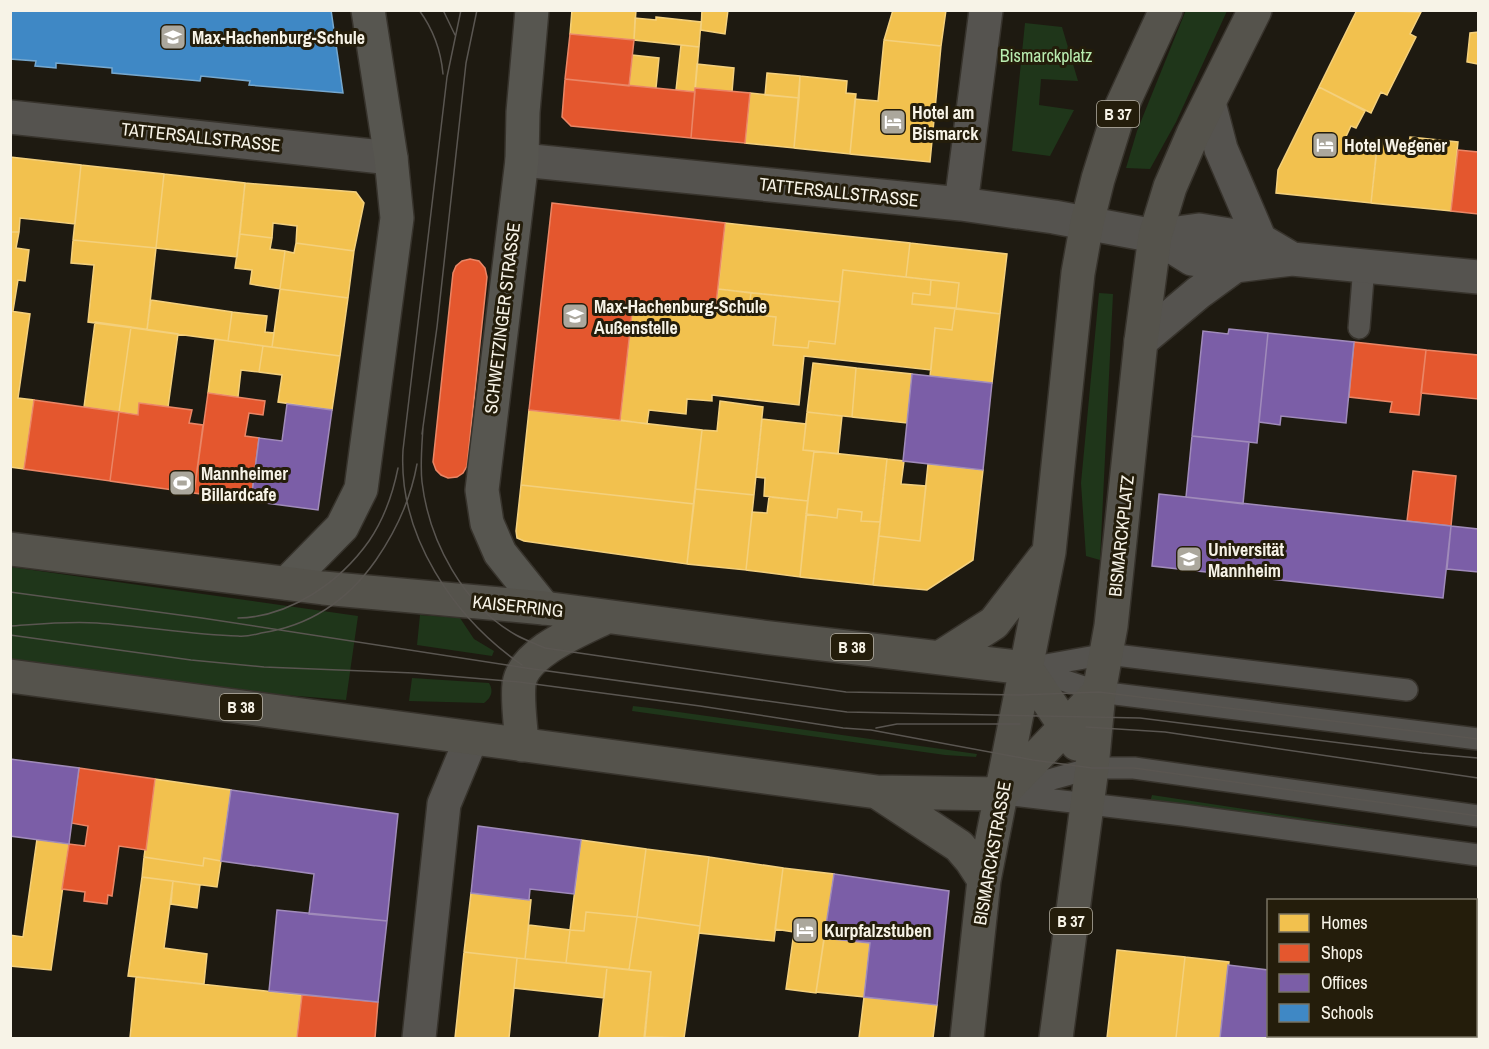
<svg xmlns="http://www.w3.org/2000/svg" width="1489" height="1049" viewBox="0 0 1489 1049" font-family="'Archivo Narrow',sans-serif">
<style>
.green{fill:#1f361a}
.homes{fill:#f2c14e;stroke:#f4d07c;stroke-width:1.5}
.shops{fill:#e4572e;stroke:#ea8666;stroke-width:1.5}
.offices{fill:#7b5ea7;stroke:#a08bba;stroke-width:1.5}
.schools{fill:#3f88c5;stroke:#76a8cf;stroke-width:1.5}
.lines{fill:none;stroke-linecap:round;stroke-linejoin:round}
.lane-casing{stroke:#37332c;stroke-width:24}
.street-casing{stroke:#37332c;stroke-width:36}
.secondary-casing{stroke:#37332c;stroke-width:36}
.primary-casing{stroke:#37332c;stroke-width:36}
.lane{stroke:#55534f;stroke-width:21}
.street{stroke:#55534f;stroke-width:33}
.secondary{stroke:#575650;stroke-width:33}
.primary{stroke:#55534c;stroke-width:33}
.tram{stroke:#5a5651;stroke-width:1.5}
.labels{text-anchor:middle;dominant-baseline:central;stroke-width:6;stroke-linejoin:round;paint-order:stroke}
.shield{fill:#241d0b;stroke:#b8b3a5;stroke-width:1.5}
.shield-label{font-size:16px;font-weight:bold;fill:#f7f3e7}
.poi-label{font-size:18px;font-weight:bold;fill:#f7f3e7;stroke:#241d0b;text-anchor:start}
.park-label{font-size:18px;fill:#b9ecb0;stroke:#241d0b}
.street-label{font-size:18px;fill:#f7f3e7;stroke:#241d0b}
</style>
<rect width="100%" height="100%" fill="#1e1a11"/>
<!-- green -->
<path class="green" d="M1186,10l41,1 -51,111 -26,47 -24,-1 11,-37z
M1025,23l37,4 16,54 -37,-2 -2,26 35,5 -24,46 -38,-5z
M1099,293l14,1 -13,266 -14,-4 -5,-73z
M11,567l347,49 -12,84 -112,-9 -223,-32z
M420,615l40,3 14,21 20,12 -2,5 -75,-11z
M412,678l77,5c5,8 2,15 -5,20l-75,-2z
M633,706l17,2 327,46 -1,3 -31,-2 -313,-44z
M1152,795l236,36 -1,7 -237,-36z"/>
<!-- homes -->
<path class="homes" d="M572,10h64l-2,30 -64,-6z
M702,10h26l-3,24 -24,-4z
M893,10h53l-5,36 -57,-6z
M1357,10l64,2 -11,22 6,3 -29,58 -6,-3 -10,21 -52,-26z
M656,17l45,5 -2,25 -65,-7 1,-22 21,2z
M1478,32v32l-11,-2 3,-29z
M884,40l57,6 -11,116 -80,-8 5,-55 23,2z
M681,45l18,2 -4,45 -19,-2z
M632,55l27,3 -3,30 -27,-2z
M697,64l37,4 -2,24 -37,-4z
M767,73l33,3 -1,22 -34,-3z
M800,76l47,5 -1,12 10,1 -6,60 -56,-6z
M1319,87l46,24 -9,17 -5,-2 -8,17 34,3 -6,57 -95,-10 2,-23z
M750,93l49,5 -5,50 -49,-5z
M1410,137l48,5 -7,69 -80,-8 7,-63 31,3z
M10,157l71,8 -6,59 -55,-6 -1,14h-9z
M81,165l83,9 -8,74 -83,-8z
M164,174l81,9 -8,74 -81,-9z
M245,183l111,9 8,11 -10,48 -58,-8 1,-17 -24,-3 -1,15 -32,-4z
M725,223l185,20 -4,34 -63,-7 -3,32 -122,-13z
M10,232h9l-3,16 13,2 -4,31 -7,-1 -5,31h-3z
M240,234l32,4 -2,11 15,2 -5,38 -30,-5 2,-14 -17,-2z
M73,240l83,8 -9,82 -59,-8 6,-57 -23,-2z
M296,243l58,8 -6,47 -68,-9 5,-38 9,2z
M910,243l97,11 -7,60 -44,-5 3,-26 -53,-6z
M843,270l88,10 -1,15 -17,-2 -1,11 43,4 -3,22 -17,-2 -4,42 -127,-14 -5,49 -87,-10v6l-25,-2 -1,15 -37,-4 -2,14 -27,-4 13,-116 82,9 3,-24 33,4 -3,21 28,3 -3,28 35,3 1,-7 26,3z
M931,280l28,3 -3,26 -44,-5 1,-11 17,2z
M280,289l68,9 -8,58 -68,-9z
M751,293l89,9 -5,42 -26,-3 -1,7 -35,-3 3,-28 -28,-3z
M151,300l81,12 -4,29 -81,-11z
M955,308l45,6 -8,69 -62,-7 5,-48 17,2z
M10,311l20,3 -12,84 16,2 -10,69 -14,-2z
M232,312l35,4 -2,16 9,1 -2,14 -44,-6z
M95,322l36,5 -12,85 -35,-5z
M131,327l47,7 -10,73 -29,-4 -1,12 -19,-3z
M215,339l48,7 -4,26 -18,-2 -3,27 -30,-4z
M263,346l77,10 -8,54 -54,-8 4,-27 -23,-3z
M813,363l43,5 -4,49 -45,-5z
M856,368l56,6 -5,49 -55,-6z
M720,401l43,6 -9,88 -59,-6 7,-59 15,1z
M529,410l173,20 -8,74 -173,-19z
M807,412l35,4 -4,38 -35,-4z
M762,419l44,5 -3,26 11,1 -6,50 -44,-5 1,-18 -9,-1z
M814,451l73,8 -7,63 -19,-1 1,-9 -24,-3 -1,9 -31,-4z
M887,459l17,2 -3,23 25,2 -6,55 -41,-5z
M928,464l55,6 -10,90 -46,30 -54,-5 6,-49 41,5z
M521,485l173,19 -7,60 -163,-23 -7,-3 -1,-7z
M695,489l59,6 -8,75 -59,-6z
M769,497l39,4 -8,76 -54,-7 6,-58 15,1z
M838,509l24,3 -1,9 19,1 -7,63 -73,-8 6,-63 31,4z
M155,779l76,11 -10,71 -17,-3 -1,8 -59,-9z
M37,839l32,5 -18,126 -41,-4v-31l13,2z
M581,840l65,9 -9,68 -51,-5 -2,19 -14,-1z
M646,849l63,8 -9,69 -63,-9z
M144,857l59,9 1,-8 17,3 -4,26 -75,-10z
M709,857l74,11 -9,73 -75,-8z
M783,868l51,6 -18,119 -30,-4 8,-57 -19,-3z
M142,877l31,4 -9,67 43,6 -3,30 -76,-8z
M173,881l27,4 -3,23 -26,-4z
M471,893l60,7 -6,59 -61,-7z
M586,912l51,5 -8,53 -63,-7 4,-33 14,1z
M637,917l63,9 -16,112 -39,-1 6,-65 -22,-2z
M529,925l41,5 -4,33 -41,-4z
M824,938l46,5 -6,54 -48,-5z
M1117,950l68,7 -9,81h-69z
M464,952l53,6 -8,80h-54z
M1185,957l44,5 -9,76h-44z
M517,958l90,9 -3,31 -90,-10z
M607,967l44,5 -7,66h-45z
M136,977l166,18 -5,43h-167z
M864,997l73,8 -4,33h-74z"/>
<!-- shops -->
<path class="shops" d="M570,34l64,6 -5,46 -64,-7z
M565,79l130,13 -4,46 -120,-12 -9,-9z
M695,88l55,5 -5,50 -54,-5z
M1458,150l20,2v62l-27,-3z
M552,203l173,20 -10,90 -82,-9 -13,116 -91,-10z
M470,259l9,2 6,7 2,9 -20,189 -4,7 -6,4 -9,1 -7,-3 -5,-5 -3,-8 20,-189 3,-7 6,-5z
M1354,342l72,8 -7,65 -29,-3 2,-10 -43,-5z
M1426,350l52,5v44l-57,-6z
M208,393l57,8 -2,14 -14,-2 -4,23 14,2 -8,63 -57,-8z
M34,400l85,12 -9,69 -86,-12z
M139,403l53,7 -3,13 14,2 -9,68 -84,-12 9,-69 19,3z
M1413,471l43,5 -5,50 -44,-5z
M79,768l76,11 -9,71 -27,-4 -7,50 -4,-1 -1,9 -23,-3 1,-9 -23,-3 7,-45 16,2 3,-20 -17,-3z
M302,995l76,7 -3,36h-78z
M1337,1036h74v2h-74z"/>
<!-- offices -->
<path class="offices" d="M1229,329l39,4 -11,110 -65,-7 11,-105 25,3z
M1268,333l86,9 -8,81 -65,-7 -1,9 -21,-3z
M912,374l80,9 -9,87 -80,-9z
M287,404l45,6 -14,100 -67,-9 8,-63 23,3z
M1192,436l57,6 -6,62 -57,-7z
M1159,494l292,32 -8,72 -291,-32z
M1451,526l27,3v43l-31,-3z
M10,759l69,9 -10,76 -59,-8z
M231,790l167,24 -11,107 -78,-7 5,-40 -93,-13z
M478,826l103,14 -7,54 -44,-5 -1,11 -58,-7z
M834,874l115,17 -12,114 -73,-8 6,-54 -46,-5z
M277,910l110,11 -9,81 -109,-11z
M1228,965l40,5v66h69v2h-117z"/>
<!-- schools -->
<path class="schools" d="M10,10h321l12,83 -94,-8 1,-4 -49,-5 -1,5 -88,-8v-5l-56,-5v5l-21,-2 1,-5 -26,-2z"/>
<g class="lines">
<defs>
<path id="lane" d="M1359,328l5,-62
M1026,668l73,24 379,47
M1029,668l78,-14 300,36
M1006,792l86,-24h42l344,48
M1012,795l171,20 295,40"/>
<path id="street" d="M1209,103l12,46 39,91
M10,117l381,41
M522,160l439,44 93,13 101,19 44,-6 61,10 32,19
M961,204l25,-194
M1155,236l37,23 43,7 57,-7 186,18
M1141,341l57,-48 37,-27
M419,1038l25,-234 27,-65"/>
<path id="secondary" d="M532,10l-9,102 -1,48 -40,330 5,33 13,30 44,55
M287,583l55,-56 19,-38 36,-271 -6,-60 -23,-148"/>
<path id="primary" d="M10,549l313,39 221,20 219,29 263,31
M941,657l53,-34 50,-65
M1026,668l51,76
M10,676l867,116 124,2
M522,745c-1,-19 -5,-42 -3,-61 4,-32 62,-54 87,-67
M877,792l82,54 12,14 13,20
M1001,794l98,-102
M967,1038l17,-158 65,-328 29,-279 9,-50 11,-44 21,-67 47,-102
M1056,1038l36,-270 7,-76 12,-66 30,-285 14,-105 15,-49 23,-53 62,-124"/>
</defs>
<!-- lane casing -->
<use href="#lane" class="lane-casing"/>
<!-- street casing -->
<use href="#street" class="street-casing"/>
<!-- secondary casing -->
<use href="#secondary" class="secondary-casing"/>
<!-- primary casing -->
<use href="#primary" class="primary-casing"/>
<!-- lane -->
<use href="#lane" class="lane"/>
<!-- street -->
<use href="#street" class="street"/>
<!-- secondary -->
<use href="#secondary" class="secondary"/>
<!-- primary -->
<use href="#primary" class="primary"/>
<!-- tram -->
<path class="tram" d="M419,10c14,19 22,41 24,64
M443,10l12,25
M461,10l-14,67 -44,373c-5,86 51,168 119,215
M423,427c-1,18 -3,37 -1,55 7,59 41,123 94,153 9,5 20,9 29,13l301,44 174,3 79,-3 379,47
M422,434l15,-107 29,-264 11,-53
M10,592l192,26 324,50 321,44 293,6 282,35 56,5
M238,618c52,-1 102,-36 131,-77 15,-22 24,-48 29,-73
M10,626c29,-2 58,-5 87,-3 47,3 94,12 141,13 8,1 15,-1 23,-3 49,-7 87,-33 115,-73 20,-29 35,-62 41,-96
M10,635l181,25 73,7 150,6 105,9 181,24 143,22 28,2 162,30 59,8h42l344,48
M1086,727l79,5 313,46
M876,728l21,-4h123"/>
</g>
<!-- icons -->
<defs>
<symbol id="school-square" viewBox="-11 -11 22 22"><rect x="-9" y="-9" width="18" height="18" rx="4" fill="#aba79c" stroke="#241d0b"/><path d="M0-5L7-2L0 1L-7-2ZM-4 1L0 2.5L4 1V4Q0 6-4 4Z" fill="#fff"/></symbol>
<symbol id="hotel-square" viewBox="-11 -11 22 22"><rect x="-9" y="-9" width="18" height="18" rx="4" fill="#aba79c" stroke="#241d0b"/><path d="M-6-4.5h1.5V1H6V5H4.5V3h-9V5H-6ZM-4 0a1.8 1.8 0 1 1 3.6 0ZM.5 0V-2.5h3Q6-2.5 6 0Z" fill="#fff"/></symbol>
<symbol id="stadium-square" viewBox="-11 -11 22 22"><rect x="-9" y="-9" width="18" height="18" rx="4" fill="#aba79c" stroke="#241d0b"/><path d="M0-5a6.5 5 0 1 0 0 10a6.5 5 0 1 0 0-10ZM-3.5-1.8h7v3.6h-7Z" fill="#fff"/></symbol>
<symbol id="university-square" viewBox="-11 -11 22 22"><rect x="-9" y="-9" width="18" height="18" rx="4" fill="#aba79c" stroke="#241d0b"/><path d="M0-5L7-2L0 1L-7-2ZM-4 1L0 2.5L4 1V4Q0 6-4 4Z" fill="#fff"/></symbol>
</defs>
<g fill-rule="evenodd">
<use href="#school-square" x="158" y="22" width="30" height="30"/>
<use href="#hotel-square" x="878" y="107" width="30" height="30"/>
<use href="#hotel-square" x="1310" y="130" width="30" height="30"/>
<use href="#school-square" x="560" y="301" width="30" height="30"/>
<use href="#stadium-square" x="167" y="468" width="30" height="30"/>
<use href="#university-square" x="1174" y="544" width="30" height="30"/>
<use href="#hotel-square" x="790" y="915" width="30" height="30"/>
</g>
<g class="labels">
<!-- shield labels -->
<g class="shield">
<rect x="1097" y="101" width="42" height="26" rx="4.5"/>
<rect x="831" y="634" width="42" height="26" rx="4.5"/>
<rect x="220" y="694" width="42" height="26" rx="4.5"/>
<rect x="1050" y="908" width="42" height="26" rx="4.5"/>
</g>
<g class="shield-label">
<text x="1118" y="114">B 37</text>
<text x="852" y="647">B 38</text>
<text x="241" y="707">B 38</text>
<text x="1071" y="921">B 37</text>
</g>
<!-- poi labels -->
<g class="poi-label">
<text x="192" y="37">Max-Hachenburg-Schule</text>
<text x="912" y="112">Hotel am<tspan x="912" dy="21">Bismarck</tspan></text>
<text x="1344" y="145">Hotel Wegener</text>
<text x="594" y="306">Max-Hachenburg-Schule<tspan x="594" dy="21">Außenstelle</tspan></text>
<text x="201" y="473">Mannheimer<tspan x="201" dy="21">Billardcafe</tspan></text>
<text x="1208" y="549">Universität<tspan x="1208" dy="21">Mannheim</tspan></text>
<text x="824" y="930">Kurpfalzstuben</text>
</g>
<!-- park labels -->
<g class="park-label">
<text x="1046" y="55">Bismarckplatz</text>
</g>
<!-- street labels -->
<g class="street-label">
<text transform="translate(201 137) rotate(6)">TATTERSALLSTRASSE</text>
<text transform="translate(839 192) rotate(6)">TATTERSALLSTRASSE</text>
<text transform="translate(502 318) rotate(-83)">SCHWETZINGER STRASSE</text>
<text transform="translate(1121 536) rotate(-84)">BISMARCKPLATZ</text>
<text transform="translate(518 606) rotate(6)">KAISERRING</text>
<text transform="translate(992 853) rotate(-80)">BISMARCKSTRASSE</text>
</g>
</g>
<!-- border -->
<rect width="1489" height="1049" fill="none" stroke="#f7f3e7" stroke-width="24"/>
<!-- legend -->
<rect x="1267" y="899" width="210" height="138" fill="#241d0b" stroke="#787363" stroke-width="1.5"/>
<rect x="1279" y="914" width="30" height="18" fill="#f2c14e" stroke="#787363" stroke-width="1.5"/>
<text x="1321" y="929" font-size="18" fill="#f7f3e7">Homes</text>
<rect x="1279" y="944" width="30" height="18" fill="#e4572e" stroke="#787363" stroke-width="1.5"/>
<text x="1321" y="959" font-size="18" fill="#f7f3e7">Shops</text>
<rect x="1279" y="974" width="30" height="18" fill="#7b5ea7" stroke="#787363" stroke-width="1.5"/>
<text x="1321" y="989" font-size="18" fill="#f7f3e7">Offices</text>
<rect x="1279" y="1004" width="30" height="18" fill="#3f88c5" stroke="#787363" stroke-width="1.5"/>
<text x="1321" y="1019" font-size="18" fill="#f7f3e7">Schools</text>
</svg>
